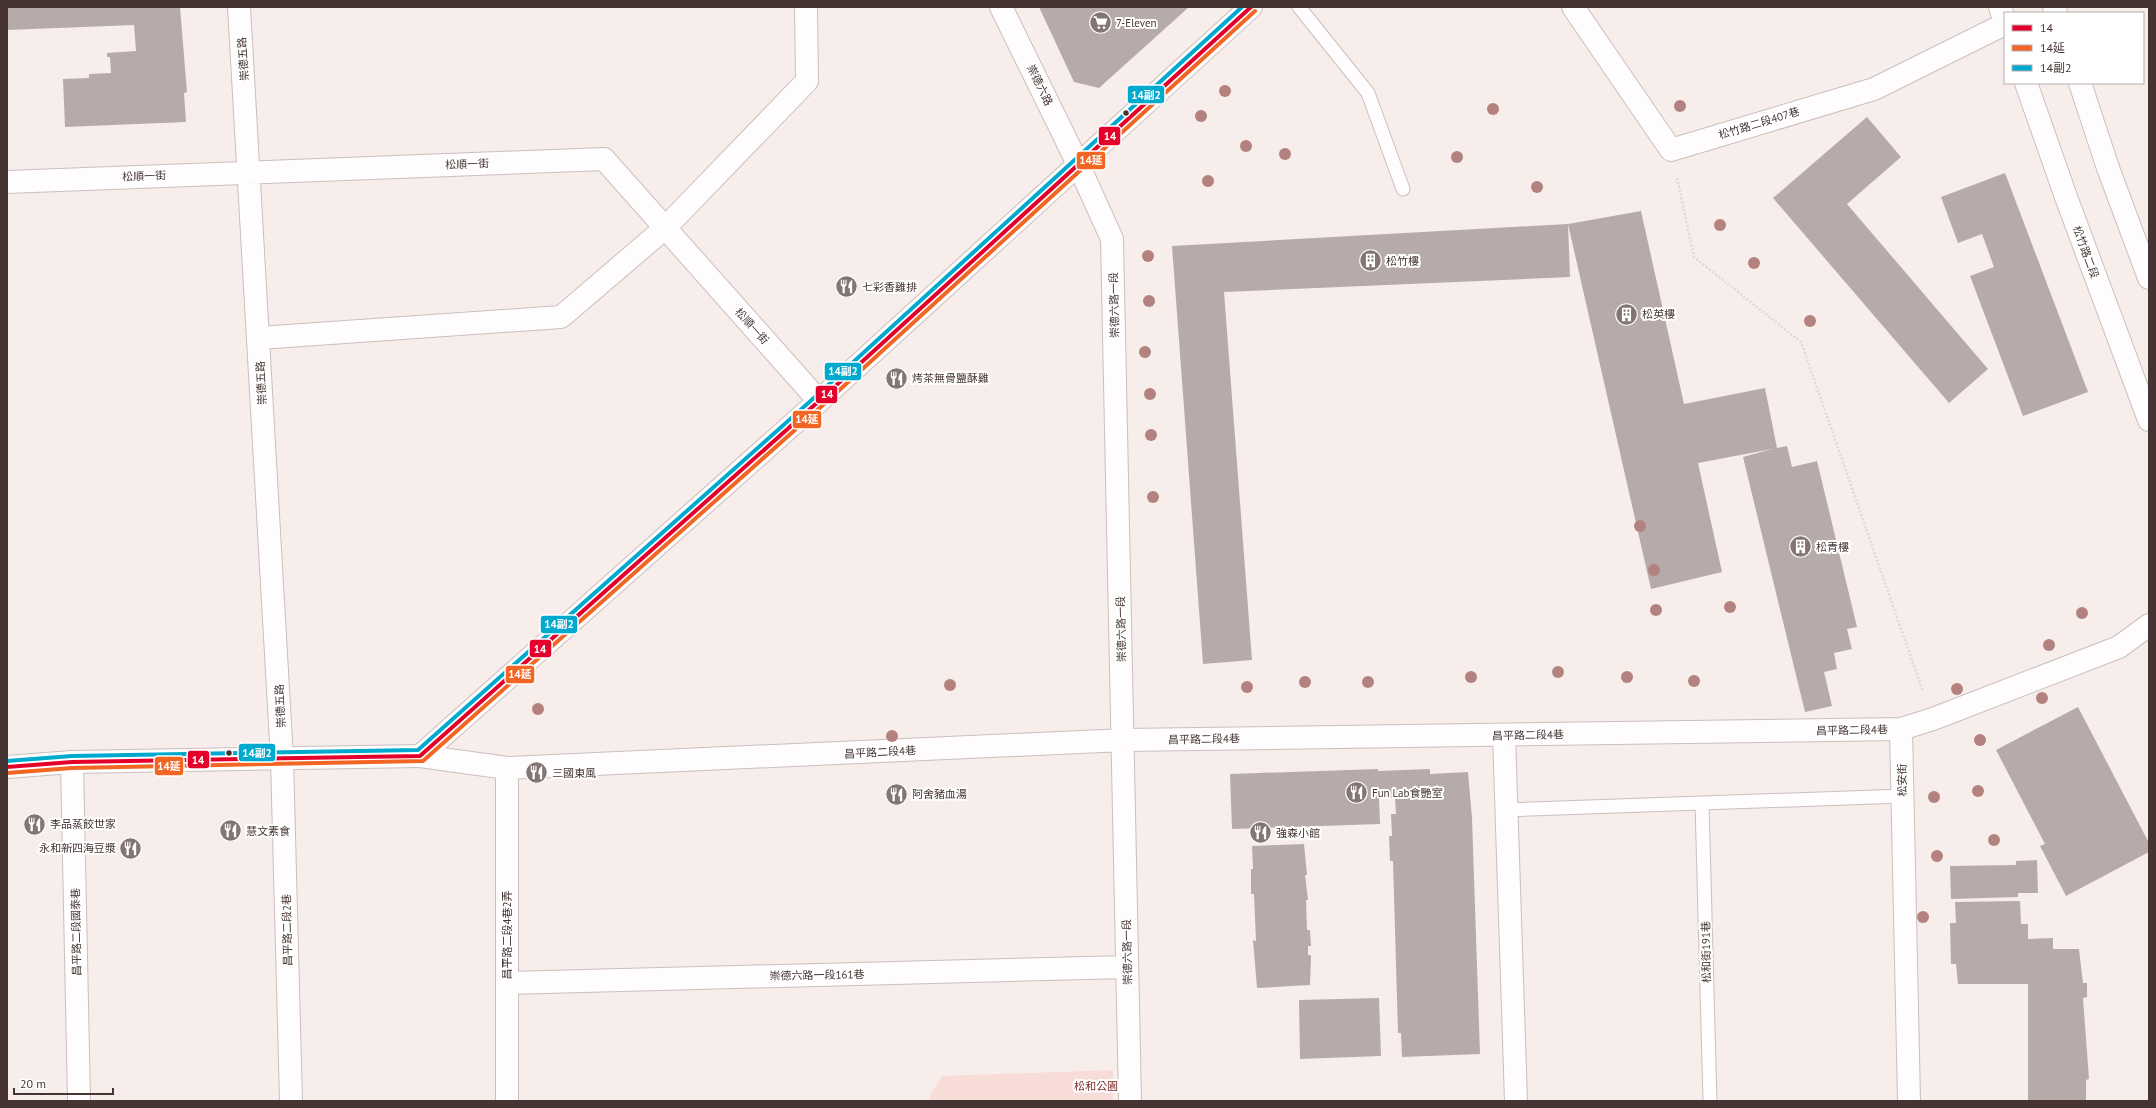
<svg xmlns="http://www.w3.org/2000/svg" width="2156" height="1108" viewBox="0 0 2156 1108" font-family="'PT Sans','Noto Sans TC',sans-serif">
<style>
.green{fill:#f7dcd8}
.building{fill:#b6aba9}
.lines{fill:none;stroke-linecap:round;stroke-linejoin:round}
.lane-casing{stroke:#cabfbd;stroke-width:15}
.street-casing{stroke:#cabfbd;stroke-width:24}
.secondary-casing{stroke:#cabfbd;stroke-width:24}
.path{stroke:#ddd9d8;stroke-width:2.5;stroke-dasharray:2 2;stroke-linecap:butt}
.lane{stroke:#fefcfc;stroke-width:13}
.street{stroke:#fefcfc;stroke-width:22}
.secondary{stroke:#fefcfc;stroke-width:22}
.bus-1-casing{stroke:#fff;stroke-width:7}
.bus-2-casing{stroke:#fff;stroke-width:7}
.bus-3-casing{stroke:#fff;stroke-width:7}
.bus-1{stroke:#e4002b;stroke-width:4}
.bus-2{stroke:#f26522;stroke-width:4}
.bus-3{stroke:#00a9ce;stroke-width:4}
.tree{fill:#b3827f}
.bus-dot{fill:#453432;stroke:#fff;stroke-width:1.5}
.labels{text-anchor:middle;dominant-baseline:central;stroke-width:4;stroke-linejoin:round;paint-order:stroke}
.poi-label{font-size:11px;fill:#453432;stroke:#fff;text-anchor:start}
.street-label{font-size:11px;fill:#453432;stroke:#fff}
.park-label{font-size:11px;fill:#7b2925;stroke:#fff}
.line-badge{stroke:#fff;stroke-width:1.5}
.badge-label{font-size:11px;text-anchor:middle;font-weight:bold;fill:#fff}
</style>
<rect width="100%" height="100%" fill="#f7eeec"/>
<!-- green -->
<path class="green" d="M1113,1070v31h-183v-5l12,-20z"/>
<!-- building -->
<path class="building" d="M7,7h173l7,85 -3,1 2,29 -121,5 -2,-48 26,-1v-4l22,-1 -1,-16h-3v-4l29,-2 -2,-26 -127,5z
M1039,7h150l-90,81 -25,-6z
M1867,117l34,40 -54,47 141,165 -39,34 -176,-205z
M2005,173l83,219 -65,24 -53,-140 24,-9 -12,-33 -24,9 -17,-46z
M1641,211l43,193 81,-16 12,60 10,-2 5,21 25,-6 40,166 -10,2 5,20 -18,4 3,16 -13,3 8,34 -27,6 -62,-255 29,-8 -74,14 24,109 -71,17 -83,-365z
M1568,224l2,53 -346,15 28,368 -49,4 -31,-418z
M2078,707l71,136v9l-83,44 -26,-50 5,-2 -49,-94z
M1378,769v2l52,-2v5l38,-2 4,46 8,236 -78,3 -1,-24h-3l-5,-172h-3l-1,-25h3l-1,-22h5l-1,-16h-16l1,26 -148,5 -2,-55z
M1304,844l3,31h-2l3,25h-2l1,30h3l1,16h-3v9h3l-1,30 -53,3 -4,-48 3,1 -2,-47h-3v-25h2l-1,-23z
M2037,860l1,33h-20v4l-67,2 -1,-33 66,-1v-4z
M2020,901l1,23h7v15l25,-1v11h26l4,34h4v14l-4,1 6,81 -3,1v21h-58v-117h-70l-2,-20h-5l-1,-41h6l-1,-21z
M1379,998l2,58 -81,3 -1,-59z"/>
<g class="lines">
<defs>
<path id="lane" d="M1299,7l69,86 35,96
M1702,803l8,298
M1506,810l397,-14"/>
<path id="street" d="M239,7l43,752 9,342
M1001,7l77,157 34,75 18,862
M1573,7l98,143 203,-61 131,-65
M7,182l597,-23 215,242
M259,338l302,-21 104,-89 142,-147 -1,-74
M1901,729l8,372
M1504,735l12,366
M420,756l87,12 617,-28 777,-11 32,-10 186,-72 30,-22
M72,762l7,339
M507,983l620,-16
M507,1101v-333"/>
<path id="secondary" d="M2000,7l5,15
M2054,7l2,6
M2026,83l40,114 83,223
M2080,83l28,85 41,110
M7,767l65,-5 348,-6 399,-355 432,-394"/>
</defs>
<!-- lane casing -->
<use href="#lane" class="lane-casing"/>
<!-- street casing -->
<use href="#street" class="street-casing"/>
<!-- secondary casing -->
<use href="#secondary" class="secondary-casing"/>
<!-- path -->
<path class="path" d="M1677,178l17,79 107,85 122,350"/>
<!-- lane -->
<use href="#lane" class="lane"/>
<!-- street -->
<use href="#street" class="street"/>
<!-- secondary -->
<use href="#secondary" class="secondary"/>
<defs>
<path id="bus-1" d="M7,767l65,-5 348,-6 399,-355 432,-394"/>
<path id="bus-2" d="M7,773l65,-5 351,-7 400,-356 432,-394"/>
<path id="bus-3" d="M7,761l65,-5 346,-6 397,-353 427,-390"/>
</defs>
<!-- bus-1 casing -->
<use href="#bus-1" class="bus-1-casing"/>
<!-- bus-2 casing -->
<use href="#bus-2" class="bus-2-casing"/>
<!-- bus-3 casing -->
<use href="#bus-3" class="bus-3-casing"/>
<!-- bus-1 -->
<use href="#bus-1" class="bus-1"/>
<!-- bus-2 -->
<use href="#bus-2" class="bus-2"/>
<!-- bus-3 -->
<use href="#bus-3" class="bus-3"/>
</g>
<!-- trees -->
<g class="tree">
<circle cx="1225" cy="91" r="6"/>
<circle cx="1680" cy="106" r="6"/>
<circle cx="1493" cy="109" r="6"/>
<circle cx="1201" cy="116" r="6"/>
<circle cx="1246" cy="146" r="6"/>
<circle cx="1285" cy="154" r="6"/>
<circle cx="1457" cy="157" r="6"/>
<circle cx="1208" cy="181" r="6"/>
<circle cx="1537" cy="187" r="6"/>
<circle cx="1720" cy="225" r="6"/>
<circle cx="1148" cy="256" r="6"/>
<circle cx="1754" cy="263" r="6"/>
<circle cx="1149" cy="301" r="6"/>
<circle cx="1810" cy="321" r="6"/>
<circle cx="1145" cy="352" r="6"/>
<circle cx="1150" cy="394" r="6"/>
<circle cx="1151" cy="435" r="6"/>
<circle cx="1153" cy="497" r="6"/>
<circle cx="1640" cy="526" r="6"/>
<circle cx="1654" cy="570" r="6"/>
<circle cx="1730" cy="607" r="6"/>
<circle cx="1656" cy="610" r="6"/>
<circle cx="2082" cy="613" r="6"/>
<circle cx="2049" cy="645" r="6"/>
<circle cx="1558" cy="672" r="6"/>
<circle cx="1471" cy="677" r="6"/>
<circle cx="1627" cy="677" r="6"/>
<circle cx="1694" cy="681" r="6"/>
<circle cx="1305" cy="682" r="6"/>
<circle cx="1368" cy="682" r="6"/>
<circle cx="950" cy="685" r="6"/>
<circle cx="1247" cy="687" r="6"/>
<circle cx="1957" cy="689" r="6"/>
<circle cx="2042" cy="698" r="6"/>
<circle cx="538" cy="709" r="6"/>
<circle cx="892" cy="736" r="6"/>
<circle cx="1980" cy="740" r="6"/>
<circle cx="1978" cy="791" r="6"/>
<circle cx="1934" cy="797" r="6"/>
<circle cx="1994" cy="840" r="6"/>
<circle cx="1937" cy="856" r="6"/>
<circle cx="1923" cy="917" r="6"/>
</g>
<!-- icons -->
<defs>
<symbol id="supermarket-disc" viewBox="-11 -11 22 22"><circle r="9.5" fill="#837573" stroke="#fff"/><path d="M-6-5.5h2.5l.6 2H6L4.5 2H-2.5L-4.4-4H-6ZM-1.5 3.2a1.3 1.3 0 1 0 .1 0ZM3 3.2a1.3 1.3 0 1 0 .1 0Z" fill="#fff"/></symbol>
<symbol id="building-disc" viewBox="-11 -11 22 22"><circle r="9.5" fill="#837573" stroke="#fff"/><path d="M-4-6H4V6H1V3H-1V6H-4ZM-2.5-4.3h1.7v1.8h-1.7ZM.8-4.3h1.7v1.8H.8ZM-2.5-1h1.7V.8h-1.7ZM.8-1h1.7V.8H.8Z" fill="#fff"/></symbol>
<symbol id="restaurant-disc" viewBox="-11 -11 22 22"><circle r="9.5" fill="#837573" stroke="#fff"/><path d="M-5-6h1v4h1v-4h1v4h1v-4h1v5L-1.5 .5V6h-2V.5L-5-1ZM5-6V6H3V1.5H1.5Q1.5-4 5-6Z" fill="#fff"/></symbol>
</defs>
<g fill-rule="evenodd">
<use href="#supermarket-disc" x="1088" y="10" width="25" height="25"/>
<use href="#building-disc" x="1358" y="248" width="25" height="25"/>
<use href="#restaurant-disc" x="834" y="274" width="25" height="25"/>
<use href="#building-disc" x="1614" y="302" width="25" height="25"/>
<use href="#restaurant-disc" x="884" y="366" width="25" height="25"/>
<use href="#building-disc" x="1788" y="534" width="25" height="25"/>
<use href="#restaurant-disc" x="524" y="760" width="25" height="25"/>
<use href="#restaurant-disc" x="1344" y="780" width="25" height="25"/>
<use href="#restaurant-disc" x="884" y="782" width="25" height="25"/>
<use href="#restaurant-disc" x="22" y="812" width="25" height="25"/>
<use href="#restaurant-disc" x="218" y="818" width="25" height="25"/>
<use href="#restaurant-disc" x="1248" y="820" width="25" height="25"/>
<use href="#restaurant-disc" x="118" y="836" width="25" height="25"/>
</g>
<!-- markers -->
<g class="bus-dot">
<circle cx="1126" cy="113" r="3.5"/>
<circle cx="229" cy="753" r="3.5"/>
</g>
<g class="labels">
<!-- poi labels -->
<g class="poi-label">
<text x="1116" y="23">7-Eleven</text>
<text x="1386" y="261">松竹樓</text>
<text x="862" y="287">七彩香雞排</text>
<text x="1642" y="314">松英樓</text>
<text x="912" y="378">烤茶無骨鹽酥雞</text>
<text x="1816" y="547">松青樓</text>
<text x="552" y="773">三國東風</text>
<text x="1372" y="793">Fun Lab食艷室</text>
<text x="912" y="794">阿舍豬血湯</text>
<text x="50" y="824">李品蒸餃世家</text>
<text x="246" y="831">慧文素食</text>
<text x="1276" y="833">強森小館</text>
<text x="116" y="848" text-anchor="end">永和新四海豆漿</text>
</g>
<!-- street labels -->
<g class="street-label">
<text transform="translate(243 59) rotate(-94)">崇德五路</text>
<text transform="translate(1040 85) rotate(64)">崇德六路</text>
<text transform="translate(1759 123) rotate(-17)">松竹路二段407巷</text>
<text transform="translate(467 164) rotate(-2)">松順一街</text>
<text transform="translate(144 176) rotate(-2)">松順一街</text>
<text transform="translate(2086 252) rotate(70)">松竹路二段</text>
<text transform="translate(1114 305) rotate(-91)">崇德六路一段</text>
<text transform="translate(752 326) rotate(48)">松順一街</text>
<text transform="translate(261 383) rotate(-93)">崇德五路</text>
<text transform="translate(1121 629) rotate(-91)">崇德六路一段</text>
<text transform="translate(280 706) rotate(-93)">崇德五路</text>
<text transform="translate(1852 730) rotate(-1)">昌平路二段4巷</text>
<text transform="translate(1528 735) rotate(-1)">昌平路二段4巷</text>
<text transform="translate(1204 739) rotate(-1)">昌平路二段4巷</text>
<text transform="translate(880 752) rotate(-3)">昌平路二段4巷</text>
<text transform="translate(1902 780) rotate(-91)">松安街</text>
<text transform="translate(287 930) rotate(-91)">昌平路二段2巷</text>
<text transform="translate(76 932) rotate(-91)">昌平路二段國泰巷</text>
<text transform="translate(507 935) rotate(-90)">昌平路二段4巷2弄</text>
<text transform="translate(1127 952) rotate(-91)">崇德六路一段</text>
<text transform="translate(1706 952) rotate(-91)">松和街191巷</text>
<text transform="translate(817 975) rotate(-1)">崇德六路一段161巷</text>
</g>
<!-- park labels -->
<g class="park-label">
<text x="1096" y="1086">松和公園</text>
</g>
</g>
<g class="line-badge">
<rect x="1127" y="85" width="38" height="19" rx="4" fill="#00a9ce"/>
<rect x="1098" y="126" width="23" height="20" rx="4" fill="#e4002b"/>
<rect x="1076" y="151" width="30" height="19" rx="4" fill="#f26522"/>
<rect x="824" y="362" width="38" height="19" rx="4" fill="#00a9ce"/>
<rect x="815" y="385" width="23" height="19" rx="4" fill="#e4002b"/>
<rect x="792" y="410" width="30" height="19" rx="4" fill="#f26522"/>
<rect x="540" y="615" width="38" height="19" rx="4" fill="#00a9ce"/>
<rect x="529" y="639" width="23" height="19" rx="4" fill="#e4002b"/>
<rect x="505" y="665" width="30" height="19" rx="4" fill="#f26522"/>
<rect x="238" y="743" width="38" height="19" rx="4" fill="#00a9ce"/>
<rect x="187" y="750" width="23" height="19" rx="4" fill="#e4002b"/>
<rect x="154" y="756" width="30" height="20" rx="4" fill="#f26522"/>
</g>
<g class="badge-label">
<text x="1146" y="99">14副2</text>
<text x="1110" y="140">14</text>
<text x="1091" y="164">14延</text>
<text x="843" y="375">14副2</text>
<text x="827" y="398">14</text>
<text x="807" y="423">14延</text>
<text x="559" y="628">14副2</text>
<text x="540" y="653">14</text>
<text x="520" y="678">14延</text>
<text x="257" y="757">14副2</text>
<text x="198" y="764">14</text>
<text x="169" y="770">14延</text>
</g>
<!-- border -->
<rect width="2156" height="1108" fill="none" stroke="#453432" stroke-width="16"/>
<!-- legend -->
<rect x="2004" y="12" width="140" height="72" fill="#ffffff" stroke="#b5aead"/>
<rect x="2012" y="25" width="20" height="6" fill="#e4002b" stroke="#b5aead"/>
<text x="2040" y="32" font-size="12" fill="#453432">14</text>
<rect x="2012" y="45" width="20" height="6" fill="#f26522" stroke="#b5aead"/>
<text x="2040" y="52" font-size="12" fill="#453432">14延</text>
<rect x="2012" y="65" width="20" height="6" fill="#00a9ce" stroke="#b5aead"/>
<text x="2040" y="72" font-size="12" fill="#453432">14副2</text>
<!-- scale -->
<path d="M14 1088v6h99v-6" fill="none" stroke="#453432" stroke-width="2"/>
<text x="20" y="1088" font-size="12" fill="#453432" stroke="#ffffff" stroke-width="3" paint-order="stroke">20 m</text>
</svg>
